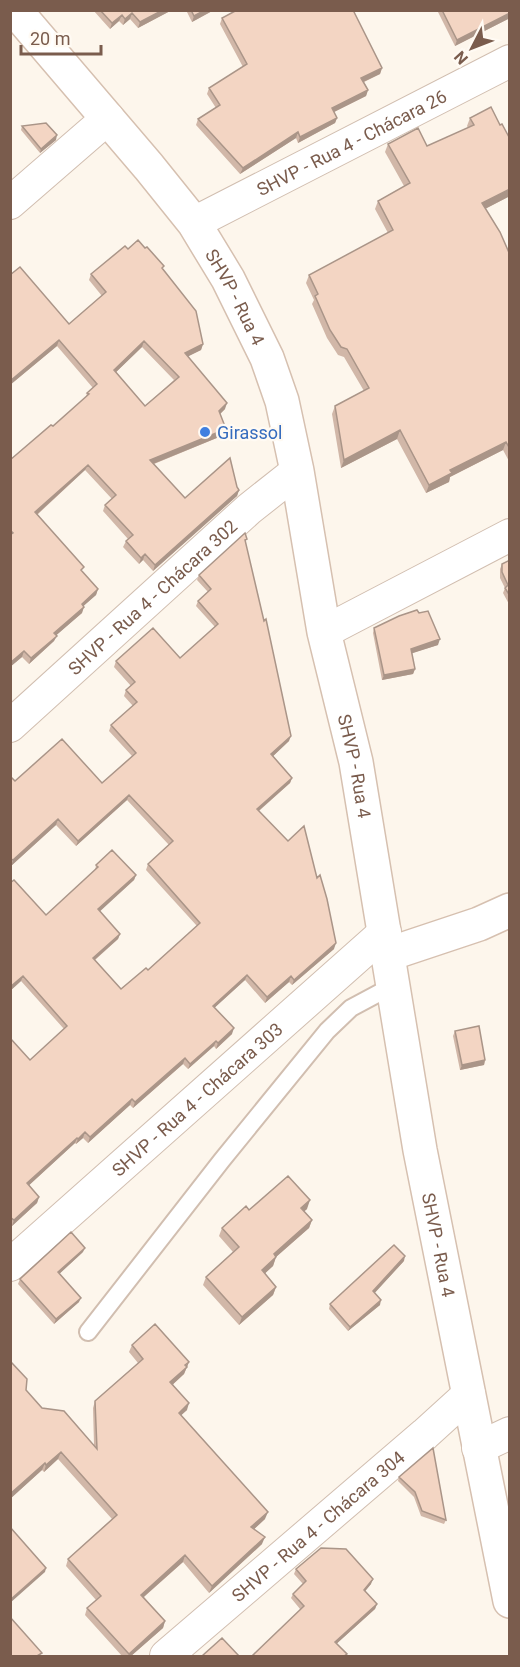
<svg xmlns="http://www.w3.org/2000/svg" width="520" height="1667" viewBox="0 0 520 1667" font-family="Roboto,sans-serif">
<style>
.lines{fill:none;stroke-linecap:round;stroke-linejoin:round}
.lane-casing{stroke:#d1beb0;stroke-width:20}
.street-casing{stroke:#d1beb0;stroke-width:34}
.secondary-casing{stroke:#d6c0b0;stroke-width:36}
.lane{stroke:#fff;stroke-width:16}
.street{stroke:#fff;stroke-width:32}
.secondary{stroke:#fff;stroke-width:33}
.wall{fill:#d1b7a8;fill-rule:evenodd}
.shaded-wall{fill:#aa9588}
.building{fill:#f3d5c3;stroke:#aa9588;stroke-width:1.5;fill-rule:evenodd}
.shop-dot{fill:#3f7fe0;stroke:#fffaf3;stroke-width:2}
.labels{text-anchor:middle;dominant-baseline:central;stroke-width:4.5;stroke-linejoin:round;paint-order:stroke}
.street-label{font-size:18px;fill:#7a5c4d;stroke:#fffaf3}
.shop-label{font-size:18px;fill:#366cbe;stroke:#fffaf3;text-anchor:start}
</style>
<rect width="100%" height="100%" fill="#fdf6ec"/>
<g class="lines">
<defs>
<path id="lane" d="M88,1332l134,-172 105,-129 24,-23 43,-23"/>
<g id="street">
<path d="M10,203l98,-85"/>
<path id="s1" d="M194,223l316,-162"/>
<path d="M324,632l186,-97"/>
<path id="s2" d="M10,726l239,-217 48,-38"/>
<path id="s3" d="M10,1265l375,-333"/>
<path d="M478,1448l32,-15"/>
<path id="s4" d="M166,1656l259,-222 44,-40"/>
</g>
<g id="secondary">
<path id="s5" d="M15,10l134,157 45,56 34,56 39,79 15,43 15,70 27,161 32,130 64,388 90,451"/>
<path d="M389,954l90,-30 31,-14"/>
</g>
</defs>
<!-- lane casing -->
<use href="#lane" class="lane-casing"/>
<!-- street casing -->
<use href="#street" class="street-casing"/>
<!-- secondary casing -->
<use href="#secondary" class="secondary-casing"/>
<!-- lane -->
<use href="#lane" class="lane"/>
<!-- street -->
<use href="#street" class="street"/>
<!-- secondary -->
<use href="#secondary" class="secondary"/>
</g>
<!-- wall -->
<path class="wall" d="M93,10h79l-34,18 -8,-9 -7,6 -4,-4 -9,8z
M186,10h28l-22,12z
M437,10h73v8l-55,28z
M222,18l160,50 -2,6 -16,8 4,8 -2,6 -32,16 3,6 -2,5 -37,20 -2,-5 -56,36 -44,-49 2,-6 18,-11 -9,-14 2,-6 34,-21 -23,-43z
M470,118l30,7 10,14v57l-25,13 25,46v208l-7,-13 -53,27 -1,5 -23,11 -29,-54 -56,29 -9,-54 3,-8 29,-15 -20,-34 -6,-2 -11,-17 -15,-34 2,-4 -8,-17 3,-8 79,-42 -13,-24 3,-8 26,-15 -19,-34 3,-8 39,2 41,-18 -1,-2z
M22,126l34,14 -16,13 -19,-23z
M128,249l34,20 41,75 -2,6 -13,6 37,53 -5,5 6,15 -2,6 -70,29 31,34 52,-11 2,3 -2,6 -84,75 -10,-11 -4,4 -16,-17 3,-6 2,-2 -25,-28 2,-6 7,-6 -27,-29 -48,45 45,56 16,18 -2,6 -13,11 -1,7 -26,22 -2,6 -25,23 -7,-7 -12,10v-207l43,-34 33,-29 1,-4 6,-5 -36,-42 -47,39 59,-61 33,-28 -13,-16 2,-6zM142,347l32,33 -29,26 -29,-34z
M245,542l44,199 -16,15 19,22 -2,5 -31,28 75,138 -42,36 -3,-3 -24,21 -20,-23 -31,28 18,26 -16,15 -2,-3 -26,23 -5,-5 -50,44 -3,-3 -42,38 -5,-5 -7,6 -1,-1 -46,42 10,12 -2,6 -25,23 -2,-1v-187l20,22 34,-31 -43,-48 -11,10v-108l36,32 49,-44 1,-6 40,10 -2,5 -35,31 21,23 -2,5 -23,21 26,29 27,-19 49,-44 -51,-56 2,-6 21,-19 -42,-45 -51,46 -20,-21 -45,41 -1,-90 5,5 87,2 30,-27 -23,-25 2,-6 22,-19 -9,-10 2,-6 5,-4 -17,-19 2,-6 64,-3 35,-31 -19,-21 2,-5 10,-9 -11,-12 2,-5z
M510,560v46l-7,-13 2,-5 -5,-10v-9l2,-5z
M374,628l64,17 -26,8 3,16 -2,5 -31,6 -9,-47z
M455,1031l30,29 -1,5 -24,5 -7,-34z
M307,1209l-3,2 8,9 -3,8 -33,29 -3,9 -8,7 11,14 -3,8 -34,30 -36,-40 3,-8 27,-25 -14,-16 3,-8 27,-18z
M83,1252l-24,22 20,28 -25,22 -36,-40 2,-5z
M404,1261l-30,32 6,12 -32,26 -19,-22 1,-5z
M132,1345l57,17 -5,12 -11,10 14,26 -6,5 84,104 -11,10 8,15 -53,49 -26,-31 -39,35 21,24 -2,7 -32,28h-9l-37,-41 2,-7 9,-8 -30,-34 2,-7 44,-40 -54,-60 -14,13 -2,-2 -32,29v-138l16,29 16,18 52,37 -1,-37 2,-7 43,-38 -9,-11z
M399,1477l47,43 -2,4 -23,-8 -7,-19 -16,-16z
M296,1569l75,15 -6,7 12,13 -2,5 -39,35 -36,-35 -9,-11 2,-4 10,-10 -9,-10z"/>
<!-- shaded-wall -->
<path class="shaded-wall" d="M163,10h9l-34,18 2,-6z
M205,10h9l-22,12 2,-6z
M132,13l-2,6 -7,6 2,-6z
M510,13v5l-55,28 2,-6z
M122,15l-3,6 -9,8 2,-6z
M382,68l-2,6 -21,10 2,-6z
M368,90l-2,6 -36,18 2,-6z
M337,118l-2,5 -37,20 2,-6z
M298,132l-2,6 -56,36 3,-6z
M57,135l-1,5 -16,13 1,-4z
M510,189v7l-31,16 3,-9z
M59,340l-2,6 -47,39v-4z
M144,341l-2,6 -30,29 2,-6z
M203,344l-2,6 -18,9 2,-6z
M227,403l-2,6 -8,8 2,-6z
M226,429l-2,6 -76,31 2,-6z
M400,430l-3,9 -56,29 3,-8z
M506,442l-3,8 -53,27 -1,5 -23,11 3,-8 21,-15z
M88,465l-3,5 -52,48 2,-6z
M239,490l-2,6 -84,75 2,-6z
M145,554l-2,6 -4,4 2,-6z
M98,589l-2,6 -17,15 3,-6z
M84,607l-2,6 -30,26 2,-6z
M57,636l-3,5 -25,23 2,-6z
M440,639l-2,6 -28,9 1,-5z
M24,651l-2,6 -12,10v-4z
M415,669l-2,5 -31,6 2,-5z
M291,736l-2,5 -20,19 2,-6z
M292,778l-2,5 -35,31 2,-5z
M129,795l-2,5 -51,46 2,-5z
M58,819l-2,6 -45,41 2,-6z
M136,875l-2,5 -38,35 2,-6z
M120,934l-2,5 -27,24 2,-5z
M336,943l-2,6 -42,36 2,-5z
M247,975l-2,5 -34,31 2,-5z
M23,976l-2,5 -11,10v-4z
M291,976l-2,6 -24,21 2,-6z
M234,1028l-2,6 -16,15 2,-6z
M216,1041l-2,5 -26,23 2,-5z
M185,1058l-2,6 -50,44 2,-6z
M485,1060l-1,5 -24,5 2,-5z
M132,1099l-2,6 -42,38 2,-6z
M85,1132l-2,6 -7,6 2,-5z
M77,1138l-2,5 -50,46 2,-6z
M39,1197l-2,6 -25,23 2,-6z
M310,1200l-3,9 -9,8 3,-9z
M312,1220l-3,8 -33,29 -3,9 -14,13 3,-9 12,-16z
M85,1248l-2,4 -27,25 2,-5z
M405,1256l-1,5 -32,35 1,-5z
M276,1287l-3,8 -34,30 3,-8z
M81,1298l-2,4 -25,22 2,-5z
M381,1300l-1,5 -32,26 2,-4z
M189,1362l-5,12 -16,15 2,-7z
M189,1403l-2,7 -11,10 3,-7z
M61,1452l-3,7 -14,13 2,-7z
M45,1463l-3,7 -32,29v-5z
M268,1512l-3,7 -16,15 2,-7z
M265,1537l-3,7 -53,49 3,-7z
M185,1555l-2,7 -44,39 2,-6z
M46,1568l-1,4 -35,31v-3z
M373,1579l-2,5 -9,11 2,-5z
M377,1604l-2,5 -42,38 2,-5z
M165,1621l-2,7 -32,28h-3l1,-2z"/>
<!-- building -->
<path class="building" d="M100,10h63l-23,12 -8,-9 -7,6 -3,-4 -10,8z
M191,10h14l-11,6z
M237,10h116l29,58 -21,10 7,12 -36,18 5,10 -37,19 -2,-5 -55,36 -45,-49 22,-14 -11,-17 38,-24 -25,-46z
M442,10h68v3l-53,27z
M491,107l9,18 2,-1 8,15v50l-28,14 18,29 10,23v194l-4,-7 -56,28 2,3 -23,12 -29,-55 -56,30 -9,-54 34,-18 -22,-39 -6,-2 -11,-17 -15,-34 3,-2 -9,-19 84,-45 -15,-29 32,-18 -22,-39 30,-16 9,18 47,-21 -4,-7z
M46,123l11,12 -16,14 -19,-23z
M138,240l7,8 2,-1 17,19 -2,2 34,43 7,33 -18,9 42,50 -8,8 7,18 -76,31 35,38 45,-40 7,29 2,3 -84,75 -10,-11 -4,4 -15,-17 7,-6 -28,-30 11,-10 -28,-30 -53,47 49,55 -3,3 17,19 -16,15 2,3 -30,26 3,3 -26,22 -7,-7 -14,12v-128l3,-2 -3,-3v-70l41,-35 2,1 36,-32 -2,-1 10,-9 -38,-44 -49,41v-106l10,-8 49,57 37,-32 -15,-18 34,-28 3,3zM144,341l35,36 -34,29 -31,-36z
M245,533l2,6 -2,1 19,81 2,-2 25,117 -20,18 21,24 -35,31 31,32 16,-15 13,52 3,-3 7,24 9,44 -42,37 -3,-4 -24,21 -20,-22 -34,31 21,22 -16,15 -2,-2 -26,23 -5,-6 -50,44 -3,-3 -42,38 -5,-5 -7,7 -1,-1 -50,45 12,14 -25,23 -4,-3v-179l20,22 37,-34 -44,-50 -13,11v-104l4,-3 32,35 52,-48 -2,-2 16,-15 24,25 -38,34 22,25 -27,24 28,31 25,-21 2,2 52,-47 -52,-59 25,-23 -44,-46 -51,46 -20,-22 -45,41 -3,-2v-82l5,5 47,-42 40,44 34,-30 -25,-28 26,-23 -11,-12 9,-8 -19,-21 37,-33 27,30 38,-34 -20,-23 13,-12 -12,-14z
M510,560v36l-5,-8 3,-3 -6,-13v-8z
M417,610l2,3 9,-2 12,28 -29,10 4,20 -31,6 -10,-47 25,-12z
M479,1026l6,34 -23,5 -7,-34z
M288,1176l22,24 -9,8 11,12 -38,34 2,3 -14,13 14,17 -34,30 -36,-40 33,-30 -17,-19 24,-22 3,4z
M71,1232l14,16 -27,24 23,26 -25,21 -36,-40z
M394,1245l11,11 -32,35 8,9 -31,27 -20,-23z
M155,1324l34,38 -4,3 2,2 -17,15 19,21 -10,10 89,99 -17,15 14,10 -53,49 -27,-31 -44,40 24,26 -36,33 -42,-46 14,-12 -33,-37 49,-44 -56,-63 -15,13 -1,-2 -35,31v-133l17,18 -1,11 16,18 22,3 33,38 -2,-48 48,-42 -11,-14z
M433,1448l13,72 -24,-9 -7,-19 -16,-15z
M10,1527l36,41 -36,32z
M321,1548l25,1 27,30 -9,11 13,14 -42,38 12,12 -3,2h-92l52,-50 -11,-12 13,-13 -10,-12z
M10,1617l32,36 -5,3h-27z
M222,1638l17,18h-37z"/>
<!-- markers -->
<circle class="shop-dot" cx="205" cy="432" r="6"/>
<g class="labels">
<!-- street labels -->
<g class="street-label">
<text stroke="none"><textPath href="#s1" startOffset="177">SHVP - Rua 4 - Chácara 26</textPath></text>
<text stroke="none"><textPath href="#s5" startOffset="363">SHVP - Rua 4</textPath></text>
<text stroke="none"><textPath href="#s2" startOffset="192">SHVP - Rua 4 - Chácara 302</textPath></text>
<text stroke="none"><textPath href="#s5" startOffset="850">SHVP - Rua 4</textPath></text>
<text stroke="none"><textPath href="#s3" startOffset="250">SHVP - Rua 4 - Chácara 303</textPath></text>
<text stroke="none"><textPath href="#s5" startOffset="1336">SHVP - Rua 4</textPath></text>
<text stroke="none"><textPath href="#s4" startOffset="200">SHVP - Rua 4 - Chácara 304</textPath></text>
</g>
<!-- shop labels -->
<g class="shop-label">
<text x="217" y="432">Girassol</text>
</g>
</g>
<!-- border -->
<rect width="520" height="1667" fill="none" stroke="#7a5c4d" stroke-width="24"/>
<!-- north arrow -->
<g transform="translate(472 48) rotate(228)" stroke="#fffaf3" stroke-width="4.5" paint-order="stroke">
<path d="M0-4.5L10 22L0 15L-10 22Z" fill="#7a5c4d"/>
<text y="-9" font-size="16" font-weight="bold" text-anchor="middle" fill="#7a5c4d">N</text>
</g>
<!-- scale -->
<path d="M21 45v9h80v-9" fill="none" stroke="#7a5c4d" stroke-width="3"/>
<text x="30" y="45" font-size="18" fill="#7a5c4d" stroke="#fffaf3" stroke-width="4.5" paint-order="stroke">20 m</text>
</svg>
